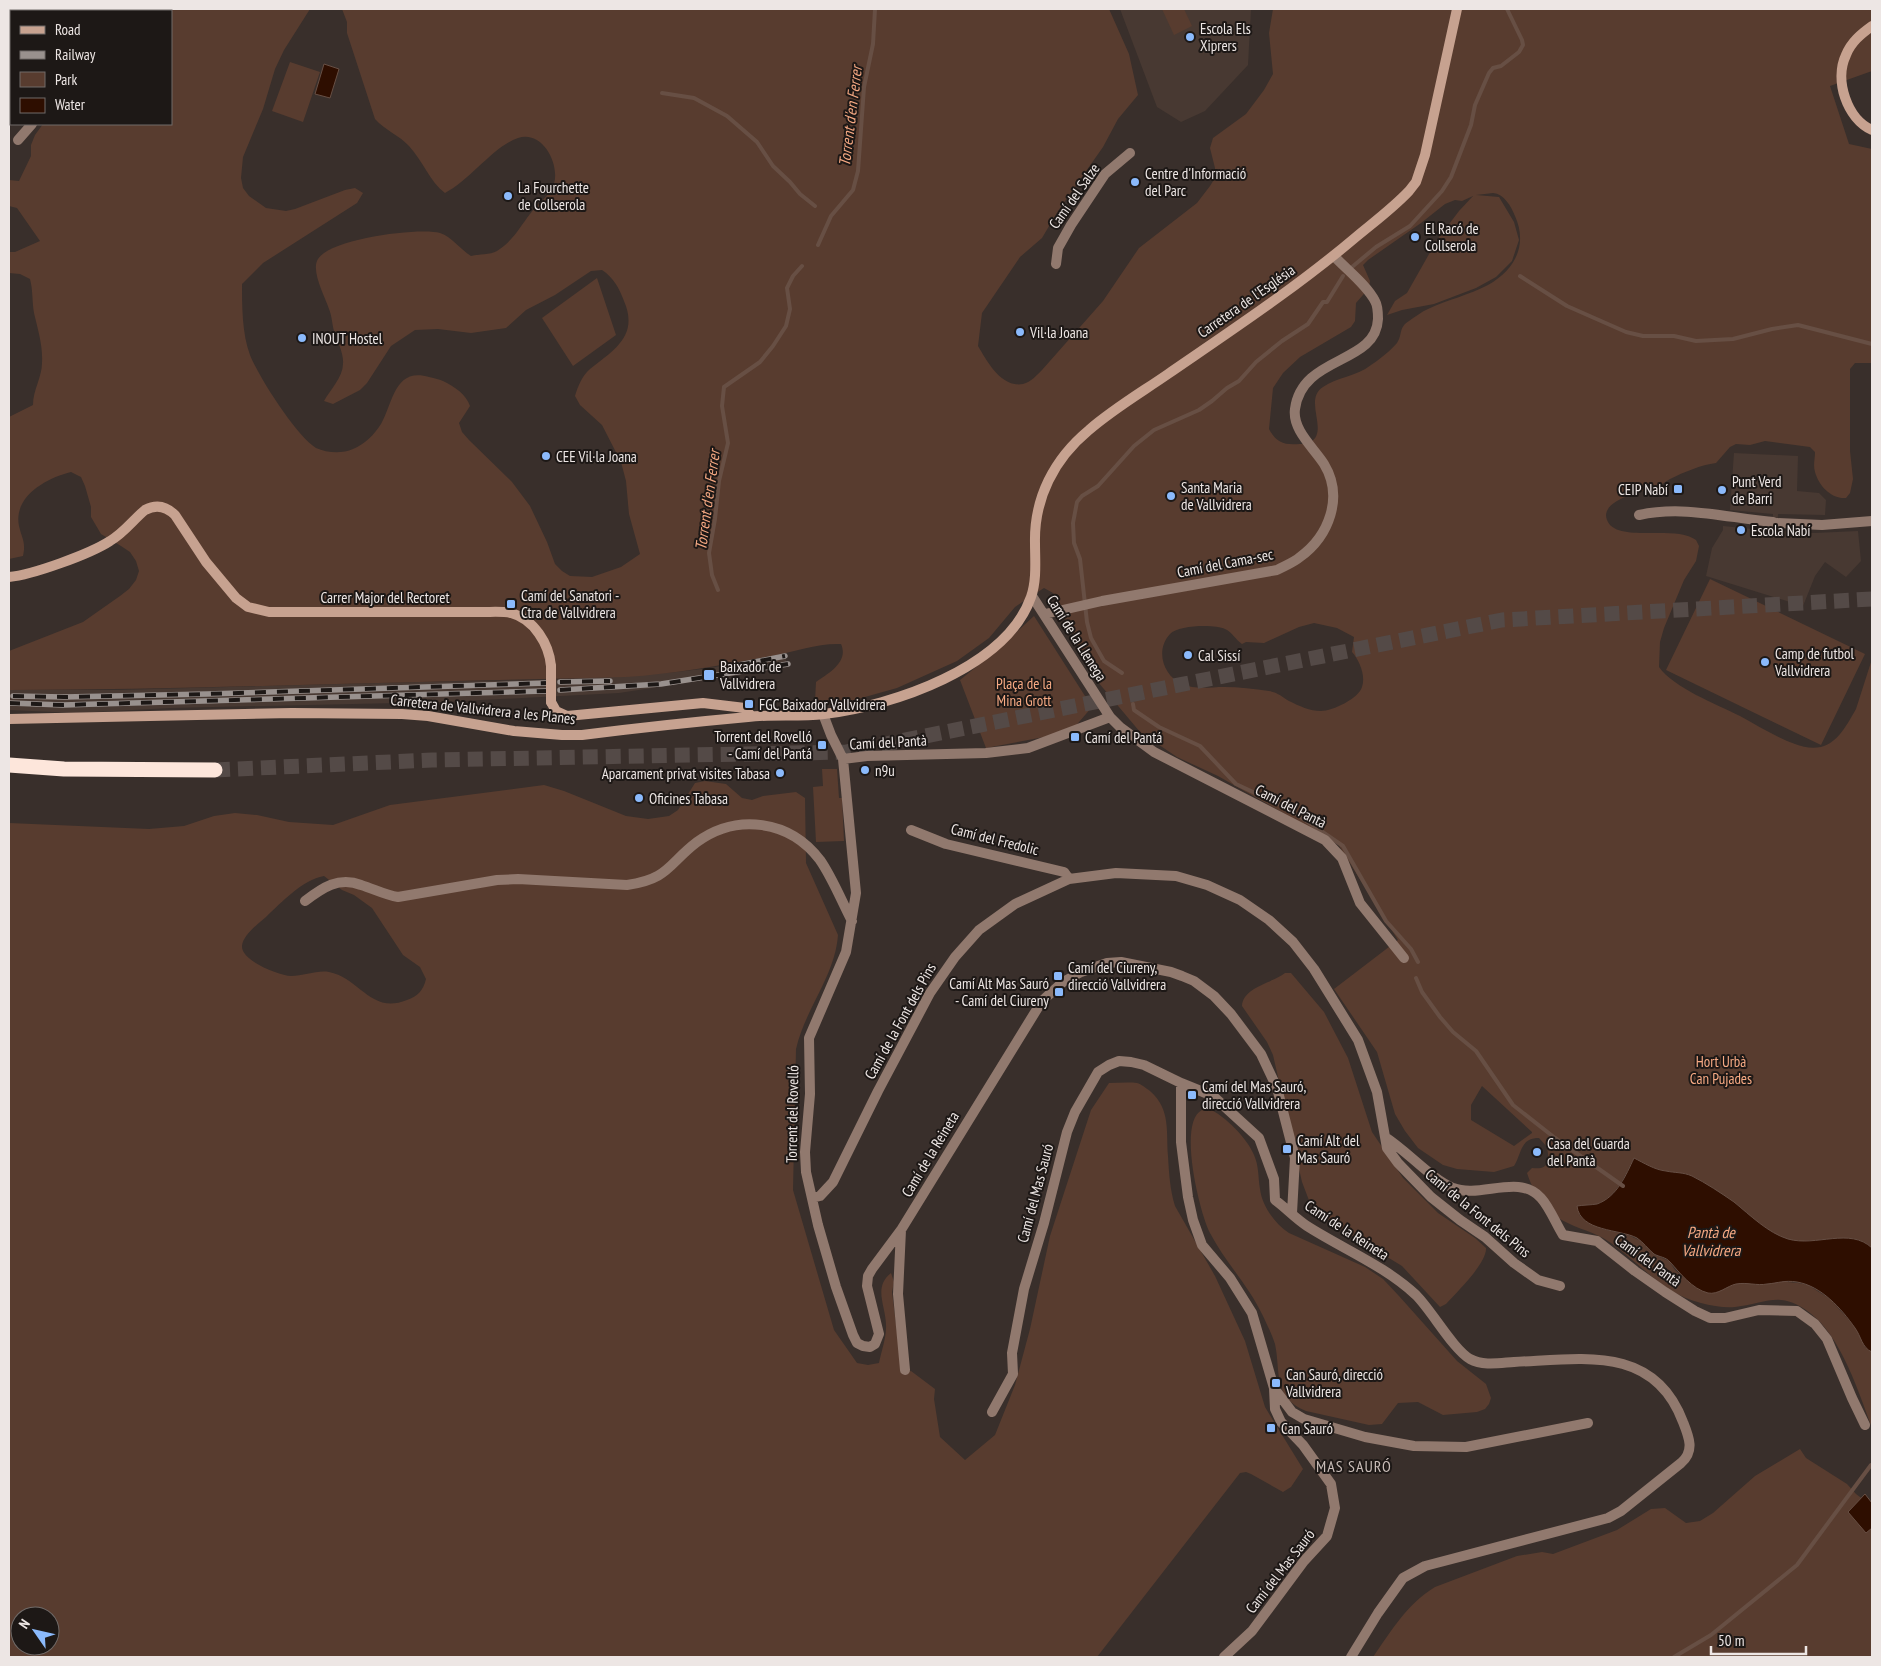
<svg xmlns="http://www.w3.org/2000/svg" width="1881" height="1666" viewBox="0 0 1881 1666" font-family="'PT Sans Narrow',sans-serif">
<style>
.built{fill:#483932}
.green{fill:#583c2f;fill-rule:evenodd}
.water{fill:#2e0e00;stroke:#674f44}
.lines{fill:none;stroke-linecap:round;stroke-linejoin:round}
.stream{stroke:#674f44;stroke-width:4}
.highway-tunnel{stroke:#544a47;stroke-width:15;stroke-dasharray:15 8;stroke-linecap:butt}
.street{stroke:#91796e;stroke-width:10}
.secondary{stroke:#c7a290;stroke-width:10}
.highway{stroke:#fde6db;stroke-width:15}
.rail-casing{stroke:#99918e;stroke-width:5.5}
.rail{stroke:#1d1816;stroke-width:4;stroke-dasharray:11;stroke-linecap:butt}
.secondary-bridge{stroke:#c7a290;stroke-width:10}
.poi-dot{fill:#8bbafc;stroke:#1d1816;stroke-width:2}
.labels{text-anchor:middle;dominant-baseline:central;stroke-width:4;stroke-linejoin:round;paint-order:stroke}
.poi-label{font-size:15px;fill:#ede6e4;stroke:#1d1816;text-anchor:start}
.street-label{font-size:15px;fill:#ede6e4;stroke:#1d1816}
.park-label{font-size:15px;fill:#f7aa84;stroke:#1d1816}
.water-label{font-size:16px;font-style:italic;fill:#f6a983;stroke:#1d1816}
.neighbourhood-label{font-size:16px;letter-spacing:1px;fill:#c9bdb8;stroke:#1d1816}
</style>
<rect width="100%" height="100%" fill="#392f2b"/>
<!-- built -->
<path class="built" d="M1120,9h131l-3,56 -43,46 -24,11 -24,-15z
M1734,453l64,3 -1,35 22,2 7,7 -1,15 -47,-1 -1,17 38,2 43,-2 3,30 -15,16 -21,-15 -10,14 -12,30 -97,-30 6,-28 11,-18v-4l49,5 1,-17 -43,-4z
M784,654l4,13 -169,26 -177,9 -271,6 -95,5 -67,-3v-20h106l305,-8 125,-2 131,-8 34,-4z"/>
<!-- green -->
<path class="green" d="M144,9h166l-26,41 -9,19 -12,40 -20,48 -2,21 2,10 6,8 17,12 20,3 9,-2 50,-19 10,-2 8,5 -6,10 -94,60 -21,21c0,22 0,50 8,71 8,21 47,82 66,93 11,5 26,6 37,1 12,-5 21,-14 28,-25 12,-20 13,-57 48,-47 4,1 10,2 14,4 12,6 23,13 27,25l-11,17 3,9 7,8 43,42 18,24 17,36 8,22 7,7 8,5 22,1 29,-10 19,-13 -11,-40 -3,-33 -5,-19 -19,-37 -22,-20 -5,-9c3,-10 7,-20 15,-27 24,-19 49,-33 34,-68 -5,-13 -10,-23 -22,-31l-11,1 -36,24 -29,15 -20,18 -35,5 -33,-4 -23,1 -24,16 -24,37 -7,7 -27,14 -9,-3c6,-11 19,-24 19,-37 1,-11 -6,-23 -9,-33 -2,-7 -2,-15 -5,-22 -4,-12 -17,-36 -12,-48 8,-22 103,-34 123,-28 12,4 20,16 31,23 8,-2 19,-1 26,-5 15,-9 23,-24 33,-37 8,-10 20,-19 24,-30 6,-21 -12,-54 -36,-46 -24,8 -48,42 -73,55 -15,-11 -22,-32 -36,-47 -9,-10 -24,-16 -34,-27l-28,-86v-11l-5,-13h767l20,45 9,41 -20,24 -15,28 -45,64 -16,27 -22,19 -38,56 -4,33c9,15 23,42 45,38 8,-2 14,-9 19,-14l61,-69 36,-53 58,-45 13,-17 5,-8v-10l-5,-20 3,-10 33,-24 18,-24 9,-16 -4,-41 4,-24h599v62l-42,15 19,58 23,5v214h-17l-5,6v82l3,28 -3,14 -4,5c-15,1 -27,-12 -31,-26 -2,-7 0,-13 0,-20l-5,-5 -45,-6 -15,4 -14,-1 -6,3 -14,16c-15,2 -32,9 -46,16 -5,3 -9,6 -14,8 -12,4 -57,13 -49,33 9,24 68,4 89,20l3,6 -3,15 -12,19 -20,48 -4,14 -1,25c15,21 57,37 81,49 18,10 36,21 55,28 8,3 17,5 26,3 17,-4 27,-24 35,-38l16,-50v589c-22,-21 -56,-1 -84,-9 -20,-6 -38,-24 -54,-37 -13,-9 -28,-19 -42,-26 -9,-4 -17,-3 -26,-5 -11,-1 -22,-8 -32,-13 -9,17 -17,39 -37,46 -6,1 -14,1 -20,2l3,10 8,6 14,7 26,6 13,6 14,14 14,6 6,9 22,18 44,-5 26,1 11,-3 20,2 10,2 22,14 26,29 9,19 7,5v76c-13,-35 -31,-92 -62,-115 -30,-23 -42,-10 -75,-6 -10,1 -23,-1 -34,-4 -38,-9 -60,-39 -90,-60 -18,-13 -41,-15 -58,-29 -11,-10 -22,-27 -26,-41l5,-5c9,1 13,0 17,-7l-2,-14 -8,-9c-19,0 -17,15 -25,28l-20,6 -37,-3 -14,-4 -25,-17 -13,-17 -10,-17 -18,-62 -43,-63 64,-49 -60,-96 -120,-68 -41,-19 -37,-25 -42,-50 -30,-55 -11,-28 -4,-6 -9,-5 -29,19 -26,31 -32,23 -60,27 -50,14 -32,-1 1,-19c13,-9 33,-20 25,-38 -23,-1 -46,8 -70,12 -48,9 -96,18 -145,21 -69,2 -137,3 -206,5 -137,3 -274,8 -411,8v-39l74,-29 37,-26 9,-7 7,-9 3,-9 -3,-10 -6,-9 -9,-6 -20,-12 -10,-17v-10l-6,-21 -4,-9 -10,-5c-24,6 -58,24 -52,54 3,13 7,16 4,30l-14,3v-142l24,-12c0,-15 9,-28 9,-42 1,-17 -4,-33 -8,-50 -2,-12 -1,-23 -4,-34l-10,-5 -11,-1v-21h6l25,-11 -23,-33 -8,-2v-26l10,1 12,-25v-11l4,-10 8,-11h128v-113h-27zM1493,193c11,1 18,13 22,23 13,29 0,54 -27,69 -19,10 -41,15 -60,24 -7,3 -13,8 -19,12 -11,7 -6,13 -12,22 -7,8 -17,16 -26,22 -15,12 -34,12 -48,22 -20,13 6,43 -12,55 -4,2 -7,2 -11,2 -15,1 -23,0 -31,-15l4,-41 10,-15 17,-16 51,-30 4,-6 1,-18 13,-15 1,-7 -7,-16 5,-5 53,-37 24,-19 10,-4 7,1 11,-5 -14,15 -22,29 -30,53 -12,8 -8,14 15,-5 32,-6 42,-16 20,-11 16,-16 7,-21 -5,-18 -15,-25 -23,-2zM1314,623l23,5 17,9 -2,15c7,8 14,23 10,35 -3,11 -29,24 -41,24 -11,0 -22,-5 -32,-10 -6,-4 -12,-9 -20,-10 -15,-2 -30,-4 -45,-4 -14,0 -29,3 -42,-3 -19,-8 -27,-34 -12,-50 8,-9 45,-10 55,-5 7,3 11,11 17,15l4,-2 18,1 35,-16zM1482,1086l50,46v1l-18,13 -43,-26v-15z
M1162,9h22l8,17 -18,9z
M290,62l30,10 -17,50 -31,-11z
M597,278l19,57 -43,31 -31,-48z
M1710,579l155,75 -44,91 -155,-75z
M1034,616l58,91 -19,22 -18,6 -69,13 -26,-68 38,-31z
M822,769h15l2,29h3l2,43 -28,1 -3,-55 10,-1z
M705,781l21,3 16,14 10,2 11,-4 33,-4 9,6 1,65 32,72c-3,41 -33,74 -42,114l-3,141 41,140 23,33 11,2 11,-2c2,-11 7,-24 7,-35 1,-21 -14,-40 5,-55l3,9 -2,10 10,81 9,-2 24,18 -1,10 6,38 25,23 30,-25 20,-50 15,-56 20,-93 41,-126 18,-27c9,0 19,-1 28,0 4,1 9,5 13,8 21,18 16,41 18,65 1,17 2,34 7,50l40,70 30,65 20,66 38,62 -12,18 -8,5 -32,-18 -5,-2 -6,1 -143,184h-1088v-834l140,6 35,-3 30,-10 21,-3 22,2 32,7 44,3 57,-20 154,-20 20,6 62,25 22,3 21,-3 9,-6 17,-27zM324,876l18,14 12,5 18,13 31,47 17,12 6,12c-3,12 -8,17 -19,21 -36,15 -47,-22 -78,-28 -12,-2 -25,4 -38,4 -12,-1 -50,-15 -49,-30 1,-11 16,-22 24,-29 16,-15 36,-37 58,-41zM20,1616h30v30h-30z
M1285,973h6l33,39 24,46 24,74 31,46 35,35 37,25 11,10c1,15 -29,44 -40,56l-6,3 -38,-41 -69,-42 -23,-21 -8,-21 -29,-127 -6,-13 -25,-36c1,-19 30,-23 43,-33z
M1209,1109c15,6 39,30 45,46 5,11 4,22 6,34 2,17 15,35 29,44l76,34 18,12 16,17 58,65 29,23 5,14 -2,6 -4,5 -8,3 -34,3 -25,-13 -20,1 -16,21 -13,1 -63,-14c-34,-14 -25,-39 -31,-67 -3,-10 -8,-19 -12,-28 -14,-30 -38,-54 -53,-83 -10,-19 -33,-111 -8,-123 2,-1 5,-1 7,-1z
M1800,1449l6,9 41,26 9,10 16,12v151h-499c19,-27 33,-52 62,-70l82,-31 25,-4 11,2 64,-24 34,-21 14,-1 21,15 14,-2 13,-8 42,-37z"/>
<!-- water -->
<path class="water" d="M324,64l15,5 -9,29 -15,-4z
M1634,1158c10,5 21,12 32,13 9,2 17,1 26,5 14,7 29,17 42,26 16,13 34,31 54,37 28,8 62,-12 84,9v104c-10,-4 -11,-16 -17,-24 -14,-20 -34,-42 -58,-46 -13,-2 -18,1 -30,2 -10,2 -20,-2 -31,0 -9,2 -18,11 -28,9 -16,-4 -28,-20 -38,-31 -4,-5 -11,-5 -16,-8 -6,-5 -11,-12 -17,-16 -17,-9 -57,-6 -60,-32 6,-1 14,-1 20,-2 20,-7 29,-29 37,-46z
M1865,1494l7,9v25l-6,5 -18,-21z"/>
<g class="lines">
<!-- stream -->
<path class="stream" d="M662,93l32,5 33,18 30,26 16,24 17,16 10,12 15,12
M818,245l13,-29 22,-26 5,-19 6,-84 9,-43 2,-35
M1352,267l24,-20 34,-21 32,-35 9,-14 20,-52 4,-20 14,-32 4,-5 8,-2 18,-14 4,-7 -1,-5 -15,-31
M1520,276l47,30 59,26 17,4h31l22,5 37,-2 39,-10 26,-4 74,19
M718,590l-6,-15 -3,-22 6,-34 4,-38 9,-38 -6,-37 2,-19 36,-25 13,-16 13,-20 4,-17 -3,-21 6,-12 9,-10
M1122,673l-18,-12 -13,-23 -4,-16 -7,-63 -6,-16 -1,-20 4,-21 5,-6 16,-10 36,-40 20,-16 45,-20 13,-9 15,-13 12,-7 17,-19 26,-21 26,-17 15,-22h4l16,-26
M1133,704l1,6 25,17 41,19 36,38 53,25 54,37 43,75 25,28 7,13
M1416,978l6,14 18,25 13,15 23,19 37,54 42,33 68,48
M1674,1657l37,-22 86,-70 74,-100"/>
<!-- highway-tunnel -->
<path class="highway-tunnel" d="M215,770l217,-10 414,-8 656,-132 370,-21"/>
<!-- street -->
<path class="street" d="M19,9l1,2
M128,9v2
M18,140l14,-16
M1056,264l2,-16 13,-23 34,-51 25,-21
M1639,515c45,-10 89,3 134,7
M1777,523l45,2 50,-4
M1032,596l78,121 10,10 34,25 171,88 17,18 18,45 44,55
M1045,614l57,-13 175,-31c7,-4 16,-7 23,-13 29,-21 44,-60 24,-93 -10,-16 -32,-34 -29,-55 7,-54 81,-44 83,-90 0,-6 0,-13 -3,-18 -8,-16 -29,-32 -41,-45
M823,714l8,21 12,24 13,134 -10,59 -37,86 1,56 -5,58 1,20 12,53 18,62 17,48 4,8 6,3 7,1 5,-3 4,-10 -12,-48 1,-10 4,-7 29,-39 141,-229 21,-19 18,-10 26,-9 14,-1 50,10 11,4 12,5 20,15 17,18 30,40 16,34 18,70 -3,55
M843,759l24,-3 119,-3 42,-5 82,-31
M911,830l35,14 118,28 5,7
M305,901c17,-13 34,-25 56,-16 13,4 24,10 37,12l99,-17 21,-1 109,6c42,-6 41,-21 70,-43 40,-29 93,-22 123,18 12,17 22,42 32,61
M1181,1083v59l7,55 5,23 9,25 28,33 22,35 22,75 1,21 6,13 22,23 28,39 4,24 -8,28 -23,25 -52,70 -28,26
M1385,1137c22,14 45,41 68,51 27,11 66,-15 88,10 9,10 15,26 22,37l34,6 38,30 30,21 30,19 15,7h15l34,-8 38,1 18,13 12,15 25,59 13,27
M812,1198l8,-2 13,-14 45,-91 52,-98 25,-36 24,-27 36,-26 54,-25 47,-6 60,3 31,9 33,15 29,20 24,22 21,27 44,71 19,52 10,56 11,15 33,34 29,23 25,17 29,26 24,17 22,6
M901,1230l-3,64 7,76
M1274,1388l18,24 12,7 61,18 49,9 52,1 122,-24
M992,1412l21,-38 -1,-21 12,-64 20,-66 23,-91 8,-20 23,-40 11,-7 10,-4 12,1 13,3 37,18 32,13 46,42 15,41 1,21c11,8 21,19 32,26 36,23 78,40 109,69 16,16 37,54 54,64 13,7 29,4 44,3 67,-3 140,-18 169,60 6,15 12,29 -2,41l-60,48 -13,7 -183,48 -22,12 -25,35 -27,44"/>
<!-- secondary -->
<path class="secondary" d="M1872,26c-11,8 -21,16 -26,29 -12,25 1,64 26,75
M9,577c23,-2 81,-23 101,-36 14,-8 23,-21 35,-31 11,-6 21,-4 30,5l31,47 30,36 12,9 21,5h214c9,0 19,-1 28,1 23,6 38,31 40,53
M551,702l5,9 11,5 136,-13 42,5 6,8
M9,719l283,-6 110,1 26,2 86,15 48,4h20c55,-7 111,-13 166,-18 25,-3 51,0 76,-3 68,-8 182,-46 207,-117 6,-17 4,-37 4,-54 -1,-45 19,-84 54,-113 24,-21 53,-38 79,-56 64,-44 129,-87 188,-137 18,-15 37,-29 53,-46l7,-9 9,-27 32,-146"/>
<!-- highway -->
<path class="highway" d="M9,765l55,4 151,1"/>
<defs>
<path id="rail" d="M739,665l46,-9
M560,682l50,-1
M560,690l101,-6 127,-20
M13,696l51,1 143,-3 339,-11
M9,703l54,2 483,-14"/>
</defs>
<!-- rail casing -->
<use href="#rail" class="rail-casing"/>
<!-- rail -->
<use href="#rail" class="rail"/>
<!-- secondary-bridge -->
<path class="secondary-bridge" d="M551,666v36"/>
</g>
<!-- markers -->
<g class="poi-dot">
<circle cx="1190" cy="37" r="5"/>
<circle cx="1135" cy="182" r="5"/>
<circle cx="508" cy="196" r="5"/>
<circle cx="1415" cy="237" r="5"/>
<circle cx="1020" cy="332" r="5"/>
<circle cx="302" cy="338" r="5"/>
<circle cx="546" cy="456" r="5"/>
<rect x="1673" y="484" width="10" height="10" rx="2.5"/>
<circle cx="1722" cy="490" r="5"/>
<circle cx="1171" cy="496" r="5"/>
<circle cx="1741" cy="530" r="5"/>
<rect x="506" y="599" width="10" height="10" rx="2.5"/>
<circle cx="1188" cy="655" r="5"/>
<circle cx="1765" cy="662" r="5"/>
<rect x="703" y="669" width="12" height="12" rx="2.5"/>
<rect x="744" y="699" width="10" height="10" rx="2.5"/>
<rect x="1070" y="732" width="10" height="10" rx="2.5"/>
<rect x="817" y="740" width="10" height="10" rx="2.5"/>
<circle cx="865" cy="770" r="5"/>
<circle cx="780" cy="773" r="5"/>
<circle cx="639" cy="798" r="5"/>
<rect x="1053" y="971" width="10" height="10" rx="2.5"/>
<rect x="1054" y="987" width="10" height="10" rx="2.5"/>
<rect x="1187" y="1090" width="10" height="10" rx="2.5"/>
<rect x="1282" y="1144" width="10" height="10" rx="2.5"/>
<circle cx="1537" cy="1152" r="5"/>
<rect x="1271" y="1378" width="10" height="10" rx="2.5"/>
<rect x="1266" y="1423" width="10" height="10" rx="2.5"/>
</g>
<g class="labels">
<!-- poi labels -->
<g class="poi-label">
<text x="1200" y="28">Escola Els<tspan x="1200" dy="17">Xiprers</tspan></text>
<text x="1145" y="173">Centre d'Informació<tspan x="1145" dy="17">del Parc</tspan></text>
<text x="518" y="187">La Fourchette<tspan x="518" dy="17">de Collserola</tspan></text>
<text x="1425" y="228">El Racó de<tspan x="1425" dy="17">Collserola</tspan></text>
<text x="1030" y="332">Vil·la Joana</text>
<text x="312" y="338">INOUT Hostel</text>
<text x="556" y="456">CEE Vil·la Joana</text>
<text x="1732" y="481">Punt Verd<tspan x="1732" dy="17">de Barri</tspan></text>
<text x="1181" y="487">Santa Maria<tspan x="1181" dy="17">de Vallvidrera</tspan></text>
<text x="1668" y="489" text-anchor="end">CEIP Nabí</text>
<text x="1751" y="530">Escola Nabí</text>
<text x="521" y="595">Camí del Sanatori -<tspan x="521" dy="17">Ctra de Vallvidrera</tspan></text>
<text x="1775" y="653">Camp de futbol<tspan x="1775" dy="17">Vallvidrera</tspan></text>
<text x="1198" y="655">Cal Sissí</text>
<text x="720" y="666">Baixador de<tspan x="720" dy="17">Vallvidrera</tspan></text>
<text x="759" y="704">FGC Baixador Vallvidrera</text>
<text x="812" y="736" text-anchor="end">Torrent del Rovelló<tspan x="812" dy="17">- Camí del Pantá</tspan></text>
<text x="1085" y="737">Camí del Pantá</text>
<text x="875" y="770">n9u</text>
<text x="770" y="773" text-anchor="end">Aparcament privat visites Tabasa</text>
<text x="649" y="798">Oficines Tabasa</text>
<text x="1068" y="967">Camí del Ciureny,<tspan x="1068" dy="17">direcció Vallvidrera</tspan></text>
<text x="1049" y="983" text-anchor="end">Camí Alt Mas Sauró<tspan x="1049" dy="17">- Camí del Ciureny</tspan></text>
<text x="1202" y="1086">Camí del Mas Sauró,<tspan x="1202" dy="17">direcció Vallvidrera</tspan></text>
<text x="1297" y="1140">Camí Alt del<tspan x="1297" dy="17">Mas Sauró</tspan></text>
<text x="1547" y="1143">Casa del Guarda<tspan x="1547" dy="17">del Pantà</tspan></text>
<text x="1286" y="1374">Can Sauró, direcció<tspan x="1286" dy="17">Vallvidrera</tspan></text>
<text x="1281" y="1428">Can Sauró</text>
</g>
<!-- street labels -->
<g class="street-label">
<text transform="translate(1074 196) rotate(-55)">Camí del Salze</text>
<text transform="translate(1246 301) rotate(-35)">Carretera de l'Església</text>
<text transform="translate(1225 563) rotate(-11)">Camí del Cama-sec</text>
<text x="385" y="597">Carrer Major del Rectoret</text>
<text transform="translate(1077 638) rotate(58)">Camí de la Llenega</text>
<text transform="translate(483 709) rotate(6)">Carretera de Vallvidrera a les Planes</text>
<text transform="translate(888 742) rotate(-3)">Camí del Pantà</text>
<text transform="translate(1291 806) rotate(27)">Camí del Pantà</text>
<text transform="translate(995 839) rotate(14)">Camí del Fredolic</text>
<text transform="translate(900 1021) rotate(-61)">Camí de la Font dels Pins</text>
<text transform="translate(792 1114) rotate(-89)">Torrent del Rovelló</text>
<text transform="translate(930 1154) rotate(-59)">Camí de la Reineta</text>
<text transform="translate(1035 1193) rotate(-75)">Camí del Mas Sauró</text>
<text transform="translate(1478 1213) rotate(39)">Camí de la Font dels Pins</text>
<text transform="translate(1347 1230) rotate(33)">Camí de la Reineta</text>
<text transform="translate(1648 1260) rotate(36)">Camí del Pantà</text>
<text transform="translate(1280 1571) rotate(-52)">Camí del Mas Sauró</text>
</g>
<!-- park labels -->
<g class="park-label">
<text x="1024" y="683">Plaça de la<tspan x="1024" dy="17">Mina Grott</tspan></text>
<text x="1721" y="1061">Hort Urbà<tspan x="1721" dy="17">Can Pujades</tspan></text>
</g>
<!-- water labels -->
<g class="water-label">
<text transform="translate(850 116) rotate(-83)">Torrent d'en Ferrer</text>
<text transform="translate(707 500) rotate(-82)">Torrent d'en Ferrer</text>
<text x="1711" y="1232">Pantà de<tspan x="1711" dy="18">Vallvidrera</tspan></text>
</g>
<!-- neighbourhood labels -->
<g class="neighbourhood-label">
<text x="1354" y="1466">MAS SAURÓ</text>
</g>
</g>
<!-- border -->
<rect width="1881" height="1666" fill="none" stroke="#ede6e4" stroke-width="20"/>
<!-- legend -->
<rect x="10" y="10" width="162" height="115" fill="#1d1816" stroke="#706a68"/>
<rect x="20" y="26" width="25" height="8" fill="#c7a290" stroke="#706a68"/>
<text x="55" y="35" font-size="15" fill="#ede6e4">Road</text>
<rect x="20" y="51" width="25" height="8" fill="#99918e" stroke="#706a68"/>
<text x="55" y="60" font-size="15" fill="#ede6e4">Railway</text>
<rect x="20" y="72" width="25" height="15" fill="#583c2f" stroke="#706a68"/>
<text x="55" y="85" font-size="15" fill="#ede6e4">Park</text>
<rect x="20" y="98" width="25" height="15" fill="#2e0e00" stroke="#706a68"/>
<text x="55" y="110" font-size="15" fill="#ede6e4">Water</text>
<!-- north arrow -->
<g transform="translate(35 1631) rotate(304)"><circle r="24" fill="#1d1816" stroke="#706a68"/>
<path d="M0-4L9 19L0 12L-9 19Z" fill="#8bbafc"/>
<text y="-8" font-size="14" font-weight="bold" text-anchor="middle" fill="#ede6e4">N</text>
</g>
<!-- scale -->
<path d="M1711 1646v8h95v-8" fill="none" stroke="#ede6e4" stroke-width="2.5"/>
<text x="1718" y="1646" font-size="15" fill="#ede6e4" stroke="#1d1816" stroke-width="4" paint-order="stroke">50 m</text>
</svg>
